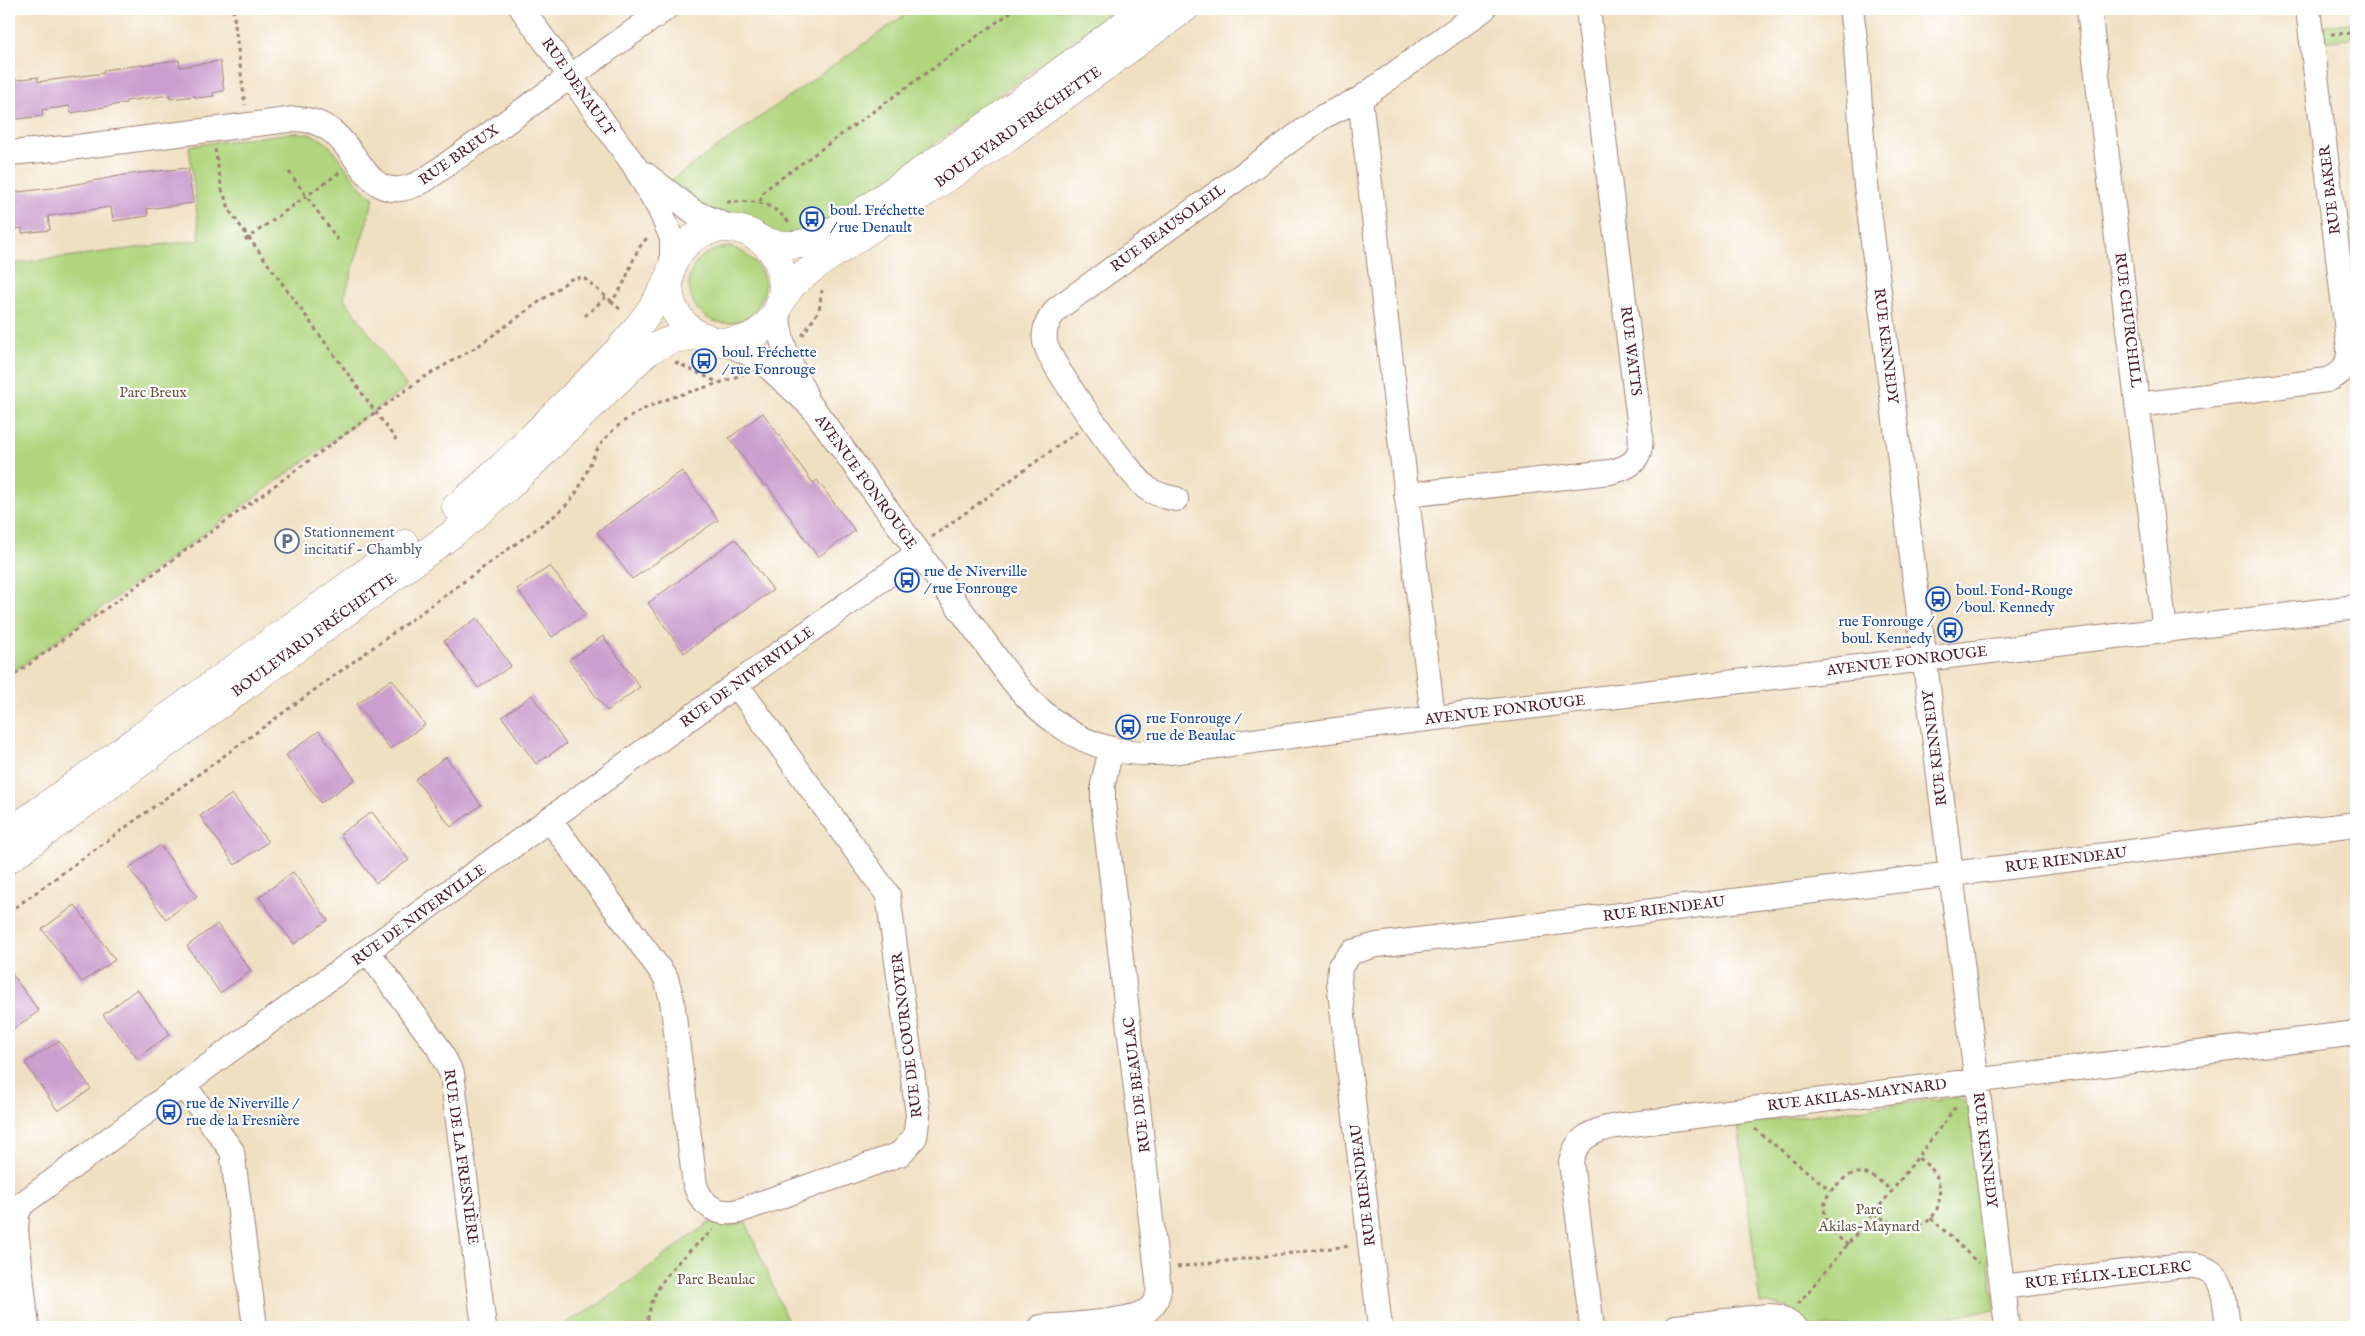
<svg xmlns="http://www.w3.org/2000/svg" width="2365" height="1336" font-family="'IM FELL English',serif">
<rect width="100%" height="100%" fill="#fff"/>
<filter id="ink" filterUnits="userSpaceOnUse"><feTurbulence type="fractalNoise" baseFrequency=".02" numOctaves="2"/><feDisplacementMap in="SourceGraphic" scale="10" xChannelSelector="R" yChannelSelector="G"/><feConvolveMatrix kernelMatrix="1 2 1 2 8 2 1 2 1" color-interpolation-filters="sRGB"/></filter>
<filter id="wash" filterUnits="userSpaceOnUse"><feTurbulence type="fractalNoise" baseFrequency=".0096" numOctaves="4" result="noise"/><feDisplacementMap in="SourceGraphic" scale="20" xChannelSelector="R" yChannelSelector="G"/><feGaussianBlur stdDeviation="1.12" result="paint"/><feColorMatrix in="noise" values="0 0 0 0 0 0 0 0 0 0 0 0 0 0 0 0 0 1.4 0 .05"/><feComposite in="paint" operator="in"/></filter>
<g filter="url(#wash)">
<rect width="100%" height="100%" fill="#f0e0c2"/>
<!-- green -->
<path fill="#b1d67f" stroke="#7e7a55" d="M913,9H1116L828,223L779,238L758,223L711,210L667,183Z
M2356,22V38L2324,42L2323,26Z
M290,133C306,132 317,135 329,145L362,189L374,198L344,298L407,387L9,675V264L200,240L189,146Z
M730,247C758,255 778,285 754,311C748,318 740,321 731,323C683,328 668,251 730,247Z
M1955,1097L1965,1102L1969,1108L1995,1310L1877,1327H1809C1798,1309 1781,1304 1760,1304L1738,1124Z
M710,1222L730,1226L746,1222L790,1327H559L599,1304Z"/>
<g id="blocks">
<!-- building -->
<path fill="#ca9ece" d="M179,60L180,67L220,61L224,91L213,93L214,96L196,98V96L170,99V95L126,101V103L71,113L70,106L42,110L43,116L9,120V81L38,77V82L104,73L103,70Z
M188,168L193,203L147,209L148,216L113,221L111,207L48,216L50,230L22,233V228L9,230V193L61,187L130,174Z
M763,413L813,483L817,480L855,531L818,557L767,485L764,486L729,438Z
M682,471L718,520L632,579L597,532Z
M734,540H736L773,590L684,653L648,603Z
M550,566L586,614L552,637L517,589Z
M477,618L511,666L478,688L444,641Z
M603,636L640,687L607,711L569,660Z
M392,679L425,725L390,749L357,704Z
M532,695L566,744L536,764L502,717Z
M319,731L355,779L321,803L286,755Z
M446,757L481,805L451,827L415,779Z
M232,794L268,842L235,865L200,816Z
M372,812L409,860L376,883L340,834Z
M160,845L197,896L166,919L129,868Z
M293,872L328,920L294,944L259,897Z
M75,905L115,960L82,982L42,929Z
M217,924L251,971L220,993L187,946Z
M9,970L39,1011L9,1032Z
M137,989L170,1034L137,1058L103,1015Z
M59,1041L91,1089L58,1111L25,1063Z"/>
</g>
</g>
<g filter="url(#ink)">
<use href="#blocks" fill-opacity="0" stroke="#9d8076" stroke-width="1"/>
<g fill="none" stroke-linecap="round" stroke-linejoin="round">
<!-- minor casing -->
<g stroke="#9d8076" stroke-width="26">
<path id="minor" d="M522,9L634,165L660,210L672,238V267
M1851,9L1856,46L1864,169L2007,1327
M2089,9L2165,631
M1360,99L1433,718
M9,153L77,147L295,119C366,119 354,220 425,180L665,9
M645,174L694,212L732,228
M778,307C777,340 791,366 805,394
M724,342L752,355L763,362L812,407L1013,681C1038,712 1072,740 1112,749C1148,758 1187,750 1223,745C1261,740 1298,735 1336,730L2356,607
M2139,405L2327,380C2342,374 2350,364 2349,348L2308,9
M1406,495L1610,472C1637,466 1643,456 1640,429L1588,9
M1176,499C1166,497 1157,495 1148,489C1129,474 1048,363 1045,342C1043,328 1049,318 1058,308L1324,116L1360,99L1484,9
M550,820L666,978L672,1000L695,1185C702,1206 718,1216 739,1211L900,1154L915,1137L918,1115L888,895L736,684
M368,952L438,1047L452,1074L484,1327
M184,1085L232,1151L255,1327
M2002,1287L2175,1266C2224,1261 2223,1287 2228,1327
M27,1327L16,1230L17,1214L22,1204L222,1056L918,553
M1041,1327C1065,1325 1132,1323 1149,1309C1155,1304 1158,1297 1159,1289L1103,802V784L1111,749
M1380,1327L1339,983L1340,966L1352,952L1377,945L2356,824
M1592,1327L1571,1162C1576,1137 1594,1130 1616,1126L2356,1033
M1676,1327L1768,1316L1779,1317L1795,1327"/>
</g>
<!-- major casing -->
<g stroke="#9d8076" stroke-width="29">
<path id="major" d="M669 285a57 57 0 1 1 114 0a57 57 0 1 1-114 0Z
M761,240C793,251 814,243 842,226L995,120L1145,9
M781,300L794,283L814,267L1005,139L1184,9
M456,507C495,476 529,440 564,405C604,365 645,328 670,277
M9,833L405,544
M9,859L455,532L507,488L646,353C664,340 682,335 705,337"/>
</g>
<!-- path -->
<path stroke="#9d8076" stroke-width="3" stroke-dasharray="4 4" stroke-linecap="butt" d="M233,9L245,105
M2331,34L2356,33
M215,149L222,190L231,213L396,440
M289,172L338,240
M760,201L765,190L773,184L1015,9
M727,202C756,201 768,200 789,222
M245,240L340,172
M611,301L622,311
M585,316L606,297
M802,336L819,310L822,290
M675,362L717,382
M932,537L1077,432
M9,679L421,379L478,346L571,279L583,277L611,301C630,283 629,255 648,237
M9,912L554,516C564,508 573,499 579,488C588,472 592,454 604,440C640,397 694,395 743,374
M1755,1129L1830,1190
M1874,1213C1895,1229 1932,1236 1939,1202C1940,1194 1940,1183 1936,1175C1932,1168 1923,1162 1917,1157
M1931,1218L1978,1263
M1848,1245C1826,1230 1813,1204 1838,1184C1843,1179 1850,1173 1858,1173C1871,1172 1882,1183 1892,1191
M1177,1267L1349,1246
M1798,1304L1892,1191L1958,1104
M646,1327C648,1318 650,1306 654,1297C666,1269 691,1250 713,1230"/>
<!-- minor -->
<use href="#minor" stroke="#fff" stroke-width="24"/>
<!-- major -->
<use href="#major" stroke="#fff" stroke-width="28"/>
</g>
</g>
<!-- icons -->
<defs>
<g id="bus-ring" transform="scale(1.25)"><circle r="9.5" fill="#fff" stroke="#1a4fb4" stroke-width="1.5"/><path d="M-5-6H5V4H4V6H2V4H-2V6H-4V4H-5ZM-3.5-4V0h7V-4ZM-3.5 1.2v1.5H-2V1.2ZM2 1.2v1.5H3.5V1.2Z" fill="#1a4fb4"/></g>
<g id="parking-ring" transform="scale(1.25)"><circle r="9.5" fill="#fff" stroke="#5c6f8a" stroke-width="1.5"/><path d="M-3.5-5.5H1a3.5 3.5 0 0 1 0 7H-1V5.5H-3.5ZM-1-3.4V-.6H.8a1.4 1.4 0 0 0 0-2.8Z" fill="#5c6f8a"/></g>
</defs>
<g fill-rule="evenodd">
<use href="#bus-ring" x="812" y="219"/>
<use href="#bus-ring" x="704" y="361"/>
<use href="#parking-ring" x="287" y="541"/>
<use href="#bus-ring" x="907" y="580"/>
<use href="#bus-ring" x="1938" y="599"/>
<use href="#bus-ring" x="1950" y="630"/>
<use href="#bus-ring" x="1128" y="727"/>
<use href="#bus-ring" x="169" y="1112"/>
</g>
<g text-anchor="middle" dominant-baseline="central" stroke-width="4.5" stroke-linejoin="round" paint-order="stroke">
<!-- street labels -->
<g font-size="15" fill="#4a1f2b" stroke="#fff">
<text transform="translate(578 87) rotate(55)">RUE DENAULT</text>
<text transform="translate(1018 127) rotate(-35)">BOULEVARD FRÉCHETTE</text>
<text transform="translate(459 155) rotate(-35)">RUE BREUX</text>
<text transform="translate(2330 190) rotate(-97)">RUE BAKER</text>
<text transform="translate(1168 228) rotate(-36)">RUE BEAUSOLEIL</text>
<text transform="translate(2128 320) rotate(83)">RUE CHURCHILL</text>
<text transform="translate(1886 346) rotate(83)">RUE KENNEDY</text>
<text transform="translate(1631 351) rotate(83)">RUE WATTS</text>
<text transform="translate(866 482) rotate(54)">AVENUE FONROUGE</text>
<text transform="translate(314 635) rotate(-36)">BOULEVARD FRÉCHETTE</text>
<text transform="translate(1907 661) rotate(-7)">AVENUE FONROUGE</text>
<text transform="translate(747 677) rotate(-36)">RUE DE NIVERVILLE</text>
<text transform="translate(1505 710) rotate(-7)">AVENUE FONROUGE</text>
<text transform="translate(1935 748) rotate(-97)">RUE KENNEDY</text>
<text transform="translate(2066 860) rotate(-7)">RUE RIENDEAU</text>
<text transform="translate(1664 909) rotate(-7)">RUE RIENDEAU</text>
<text transform="translate(419 915) rotate(-36)">RUE DE NIVERVILLE</text>
<text transform="translate(907 1035) rotate(-97)">RUE DE COURNOYER</text>
<text transform="translate(1137 1085) rotate(-97)">RUE DE BEAULAC</text>
<text transform="translate(1857 1095) rotate(-7)">RUE AKILAS-MAYNARD</text>
<text transform="translate(1985 1150) rotate(83)">RUE KENNEDY</text>
<text transform="translate(461 1157) rotate(82)">RUE DE LA FRESNIÈRE</text>
<text transform="translate(1363 1185) rotate(-97)">RUE RIENDEAU</text>
<text transform="translate(2108 1275) rotate(-6)">RUE FÉLIX-LECLERC</text>
</g>
<!-- transit labels -->
<g font-size="15" fill="#164399" stroke="#fff" text-anchor="start">
<text x="830" y="210">boul. Fréchette<tspan x="830" dy="17">/ rue Denault</tspan></text>
<text x="722" y="352">boul. Fréchette<tspan x="722" dy="17">/ rue Fonrouge</tspan></text>
<text x="924" y="571">rue de Niverville<tspan x="924" dy="17">/ rue Fonrouge</tspan></text>
<text x="1956" y="590">boul. Fond-Rouge<tspan x="1956" dy="17">/ boul. Kennedy</tspan></text>
<text x="1932" y="621" text-anchor="end">rue Fonrouge /<tspan x="1932" dy="17">boul. Kennedy</tspan></text>
<text x="1146" y="718">rue Fonrouge /<tspan x="1146" dy="17">rue de Beaulac</tspan></text>
<text x="186" y="1103">rue de Niverville /<tspan x="186" dy="17">rue de la Fresnière</tspan></text>
</g>
<!-- park labels -->
<g font-size="15" fill="#695644" stroke="#fff">
<text x="153" y="392">Parc Breux</text>
<text x="1869" y="1209">Parc<tspan x="1869" dy="17">Akilas-Maynard</tspan></text>
<text x="716" y="1279">Parc Beaulac</text>
</g>
<!-- service labels -->
<g font-size="15" fill="#4e5e75" stroke="#fff" text-anchor="start">
<text x="304" y="532">Stationnement<tspan x="304" dy="17">incitatif - Chambly</tspan></text>
</g>
</g>
<!-- margin -->
<rect width="2365" height="1336" fill="none" stroke="#fff" stroke-width="30"/>
</svg>
